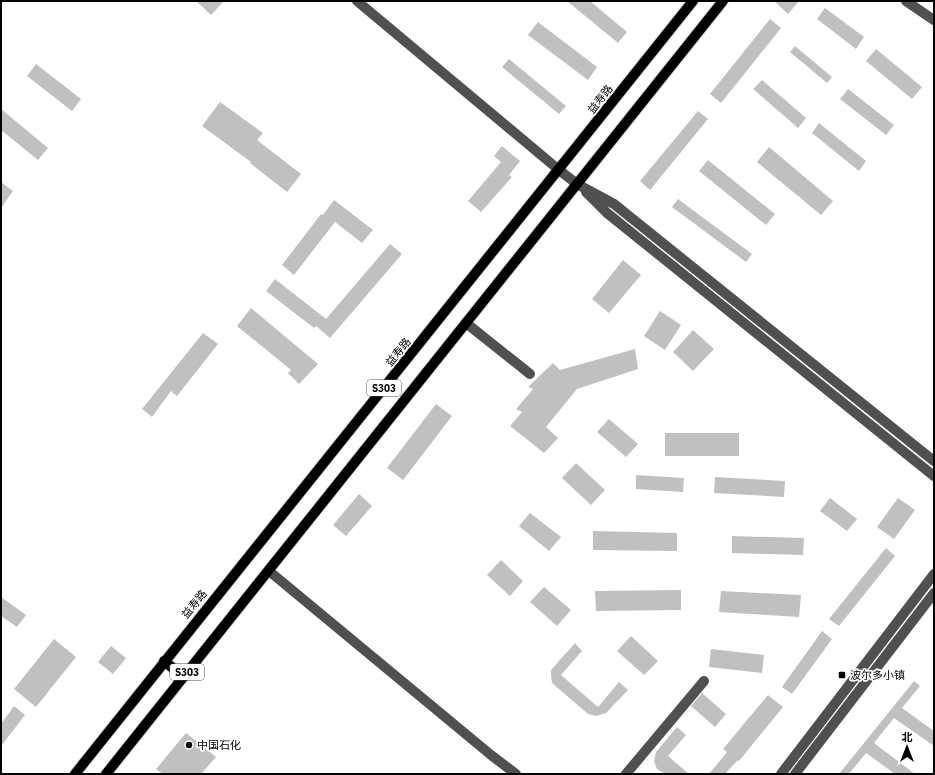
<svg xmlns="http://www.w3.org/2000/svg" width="935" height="775" font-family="'IBM Plex Sans','Noto Sans SC',sans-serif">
<rect width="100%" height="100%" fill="#fff"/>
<!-- building -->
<path fill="#c0c0c0" d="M196,1H224L211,15Z
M567,1H590L627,32L618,43Z
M774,1H799L788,14Z
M825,8L864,37L856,49L817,19Z
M770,19L781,28L721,103L710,94Z
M538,22L597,67L588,80L528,35Z
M795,46L832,77L827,83L790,52Z
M876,49L922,87L912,99L866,61Z
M509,59L566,106L559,114L502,67Z
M36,64L81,99L72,111L27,76Z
M762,80L806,118L798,128L753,89Z
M848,89L894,125L886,135L840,99Z
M220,102L263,133L257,140L301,174L287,192L250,163L251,162L202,126Z
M1,109L48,148L38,160L1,130Z
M698,111L708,119L650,190L640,181Z
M819,123L866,161L859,171L812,133Z
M502,146L520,161L509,175L512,177L481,212L468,201L501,162L494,156Z
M769,147L833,201L821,215L757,162Z
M708,160L775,214L766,225L699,171Z
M1,182L13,191L1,208Z
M678,199L752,254L746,262L672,207Z
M334,200L373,230L362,243L335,222L294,275L282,265L321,214L323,215Z
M390,244L402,254L330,338L316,326L314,328L266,291L275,279L326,319Z
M623,260L641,275L609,313L592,299Z
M251,308L318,364L299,384L288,373L291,370L237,326Z
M660,311L681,325L665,350L644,336Z
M693,330L714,349L693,371L673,352Z
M203,333L218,344L177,396L171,391L152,417L142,409Z
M635,349L638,369L577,389L546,427L558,438L544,453L510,426L522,412L516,409L533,389L528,387L553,363L560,370Z
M436,404L452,416L403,480L387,468Z
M609,419L638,444L626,457L597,432Z
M665,433H739V456H665Z
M576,463L605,490L591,505L562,478Z
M636,475L684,478L683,492L636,489Z
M715,477L785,481L784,497L714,493Z
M359,494L372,506L346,536L333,525Z
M830,498L857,519L847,531L820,511Z
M898,498L915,510L894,539L877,527Z
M530,513L561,537L549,551L519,526Z
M593,531L677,533V551L593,550Z
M732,536L804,538L803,555L732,553Z
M886,548L895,556L839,626L829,619Z
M501,560L523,581L510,596L487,575Z
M544,587L571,610L557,626L530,602Z
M681,590V610L596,611L595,591Z
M721,591L801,595L799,617L719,612Z
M1,597L26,615L17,627L1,616Z
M822,631L832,639L792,694L782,687Z
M631,636L658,661L644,675L617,651Z
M54,639L76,657L36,707L14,689Z
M575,643L582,651L561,675L598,707L619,682L628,690L606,713L596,716L588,714L552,683L551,675V670Z
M111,646L126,658L113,674L98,662Z
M711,649L764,655L762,673L709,667Z
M914,681L920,686L902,708L934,731V746L894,718L874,743L915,774H895L866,753L849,774H839Z
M702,693L726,714L715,727L691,706Z
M768,695L783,707L739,761L738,760L725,774H709L727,752L723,749Z
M14,706L25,715L1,746V724Z
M677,727L686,735L668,756L689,774H665L657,769L654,761L656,752Z
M186,733L216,757L201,774H163L156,769Z"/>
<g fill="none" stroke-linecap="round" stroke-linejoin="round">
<!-- major casing -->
<g stroke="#dbdbdb" stroke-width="12">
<path id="major" d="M164,661L184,677
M75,774C279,515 489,260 693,1
M106,774L723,1"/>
</g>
<!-- minor -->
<path stroke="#505050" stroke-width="10" d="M357,1L559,170L577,184L614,204L934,461
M906,1L934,20
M586,192L607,213L934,476
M466,323L530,374
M269,571L491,755L516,774
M626,774L704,681
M781,774L934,574
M795,774L934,593"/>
<!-- major -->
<use href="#major" stroke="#000" stroke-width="10"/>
</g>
<!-- markers -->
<g fill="#000" stroke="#fff" stroke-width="1.5">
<rect x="838" y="671" width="8" height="8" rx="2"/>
<circle cx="189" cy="745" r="4"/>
</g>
<g text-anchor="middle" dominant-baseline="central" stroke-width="3.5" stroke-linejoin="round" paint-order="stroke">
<!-- shield labels -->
<g fill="#fff" stroke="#4c4c4c" stroke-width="1">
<rect x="367" y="380" width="34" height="16" rx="3"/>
<rect x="170" y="664" width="34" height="16" rx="3"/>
</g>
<g font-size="10" font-weight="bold" fill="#000">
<text x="384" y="388">S303</text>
<text x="187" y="672">S303</text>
</g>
<!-- street labels -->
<g font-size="11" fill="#000" stroke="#fff">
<text transform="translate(600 99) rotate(-52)">益寿路</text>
<text transform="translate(398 352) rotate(-51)">益寿路</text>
<text transform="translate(194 604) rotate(-51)">益寿路</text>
</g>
<!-- poi labels -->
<g font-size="11" fill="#000" stroke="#fff" text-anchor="start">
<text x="850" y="675">波尔多小镇</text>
<text x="197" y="745">中国石化</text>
</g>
</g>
<!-- border -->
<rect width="935" height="775" fill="none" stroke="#000000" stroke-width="4"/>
<!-- north arrow -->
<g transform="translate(907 747)" stroke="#ffffff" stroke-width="3" paint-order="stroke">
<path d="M0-3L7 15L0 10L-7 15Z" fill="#000000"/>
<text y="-6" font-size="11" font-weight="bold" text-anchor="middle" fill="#000000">北</text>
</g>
</svg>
